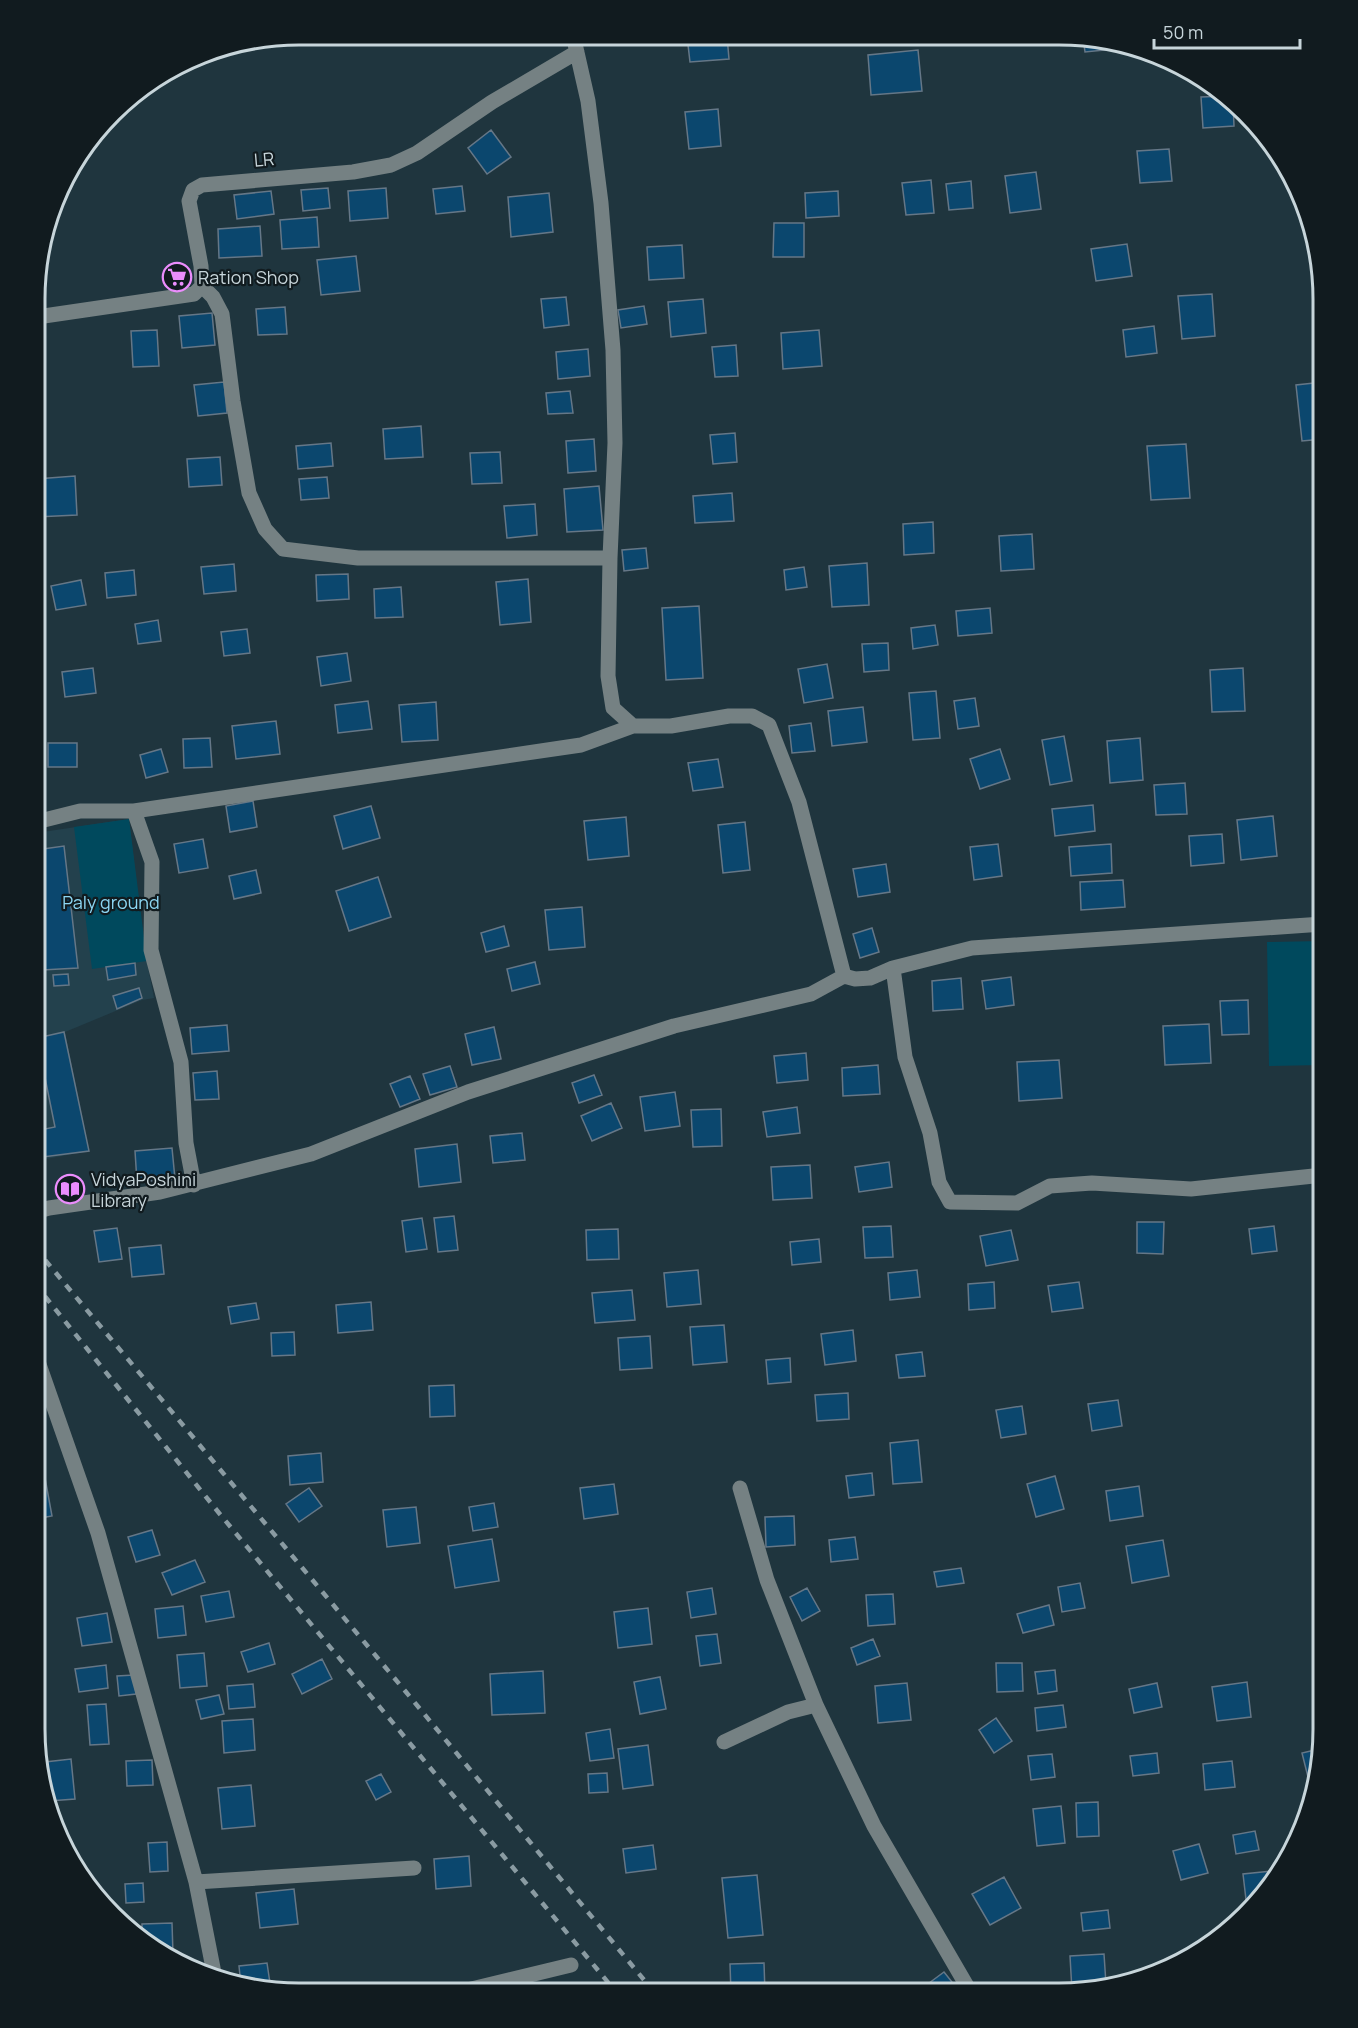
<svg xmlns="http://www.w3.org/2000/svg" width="1358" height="2028" font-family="Manrope,sans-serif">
<rect width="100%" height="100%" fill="#1f353e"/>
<!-- built -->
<path fill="#23414d" d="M129,819L145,952L154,998L142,1000L65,1032L89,1151L35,1161L36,833Z"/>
<!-- green -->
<path fill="#00495d" d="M129,819L147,961L92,969L74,827Z
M1323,941V1065L1269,1066L1267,942Z"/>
<!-- building -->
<path fill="#0b476e" stroke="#657787" stroke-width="1.5" d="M687,36H727L729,59L690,62Z
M1083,37H1094L1124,45V48L1085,52Z
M918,50L922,91L871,95L868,55Z
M1227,96L1233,102L1234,126L1203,128L1201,97Z
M718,109L721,146L689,149L685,112Z
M491,130L511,157L487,174L468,148Z
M1169,149L1172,181L1140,183L1137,151Z
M1036,172L1041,209L1010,213L1005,176Z
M931,180L934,213L906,215L902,183Z
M971,181L973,208L949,210L946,184Z
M462,186L465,211L436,214L433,189Z
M328,188L330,208L303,211L301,190Z
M386,188L388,218L350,221L348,191Z
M271,191L274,214L237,219L234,195Z
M838,191L839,216L806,218L805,193Z
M549,193L553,232L511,237L508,197Z
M317,217L319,247L282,249L280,220Z
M774,223H804V257H773Z
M260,226L262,256L219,258L218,229Z
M1127,244L1132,276L1096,281L1091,249Z
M682,245L684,278L649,280L647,247Z
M356,256L360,291L321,295L317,260Z
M1212,294L1215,336L1182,339L1178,296Z
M566,297L569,325L544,328L541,299Z
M703,299L706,333L671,337L668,302Z
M644,306L647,324L621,328L618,310Z
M285,307L287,334L258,335L256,309Z
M212,313L215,345L182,348L179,316Z
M1154,326L1157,353L1126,357L1123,330Z
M157,330L159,366L133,367L131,331Z
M819,330L822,366L783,369L781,333Z
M736,345L738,376L715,377L712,347Z
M588,349L590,376L558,379L556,352Z
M224,382L227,413L198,416L194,385Z
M1323,382V439L1302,441L1296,385Z
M570,391L573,413L548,414L546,393Z
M421,426L423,457L385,459L383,429Z
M735,433L737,462L713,464L710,435Z
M594,439L596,471L568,473L566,441Z
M331,443L333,466L298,469L296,446Z
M1186,444L1190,498L1151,500L1147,446Z
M500,452L502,483L472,484L470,453Z
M220,457L222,485L189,487L187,459Z
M75,476L77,515L36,517V479Z
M327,477L329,498L301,500L299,479Z
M599,486L603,530L567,532L564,489Z
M732,493L734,521L695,523L693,496Z
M535,504L537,535L507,538L504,506Z
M933,522L934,553L904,555L903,524Z
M1032,534L1034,569L1001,571L999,536Z
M646,548L648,568L624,571L622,550Z
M867,563L869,605L832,607L829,566Z
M234,564L236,591L204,594L201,567Z
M804,567L807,587L786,590L784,570Z
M134,570L136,595L107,598L105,573Z
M348,574L349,599L317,601L316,575Z
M528,579L531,622L500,625L496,582Z
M81,580L86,605L56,610L51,586Z
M401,587L403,617L375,618L374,589Z
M699,606L703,678L666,680L662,608Z
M990,608L992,633L958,636L956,611Z
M158,620L161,641L138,644L135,624Z
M935,625L938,645L913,649L911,628Z
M247,629L250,653L224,656L221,632Z
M888,643L889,670L864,672L862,644Z
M347,653L351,681L321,686L317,657Z
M827,664L833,698L804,703L798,669Z
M93,668L96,693L65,697L62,672Z
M1243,668L1245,711L1212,712L1210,670Z
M936,691L940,738L913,740L909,693Z
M975,698L979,726L958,729L954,701Z
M368,701L372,729L338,733L335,705Z
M436,702L438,740L402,742L399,705Z
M863,707L867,742L832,746L828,711Z
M276,721L280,754L236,759L232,726Z
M811,723L815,751L792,753L789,726Z
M1064,736L1072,781L1050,785L1042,740Z
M210,738L212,767L184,768L183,739Z
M1140,738L1143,780L1110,783L1107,741Z
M48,743H77V767H48Z
M161,749L168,772L146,778L140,755Z
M1000,749L1010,779L980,789L970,759Z
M718,759L723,787L693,791L688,763Z
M1185,783L1187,814L1156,815L1154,785Z
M253,801L257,827L230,832L226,806Z
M1093,805L1095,831L1055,836L1052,809Z
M371,806L380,838L343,849L334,816Z
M1273,816L1277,856L1241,860L1237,820Z
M626,817L629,856L588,860L584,821Z
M745,822L750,870L723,873L718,825Z
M1323,827V875H1320L1317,828Z
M1222,834L1224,863L1191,866L1189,836Z
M203,839L208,868L179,873L174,844Z
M998,844L1002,876L974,880L970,847Z
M1111,844L1112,873L1071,876L1069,847Z
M64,846L78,968L42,970L36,920V910L41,903L36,876V850Z
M886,864L890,892L858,897L853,869Z
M256,870L261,893L234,899L229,876Z
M378,877L391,917L349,931L336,891Z
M1123,880L1125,907L1081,910L1080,882Z
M582,907L585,947L549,950L545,910Z
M504,926L509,946L486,952L481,933Z
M872,928L879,952L860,958L853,934Z
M535,962L540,984L512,991L507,969Z
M135,963L136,975L108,980L106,967Z
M68,974L69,985L54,986L53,975Z
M1011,977L1014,1005L986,1009L982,981Z
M961,978L963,1009L933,1011L932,981Z
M139,988L142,998L117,1009L113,996Z
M1248,1000L1249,1034L1222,1035L1220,1001Z
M1209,1024L1211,1063L1165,1065L1163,1026Z
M227,1025L229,1051L192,1054L190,1028Z
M494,1027L501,1059L472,1065L465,1034Z
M64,1032L89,1151L35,1158V1131L55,1127L37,1038Z
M806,1053L808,1080L777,1083L774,1056Z
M1059,1060L1062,1098L1019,1101L1017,1062Z
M878,1065L880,1094L843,1096L842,1068Z
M450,1066L457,1087L430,1095L423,1074Z
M217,1071L219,1099L195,1100L193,1073Z
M594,1075L602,1095L579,1103L572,1083Z
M410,1076L420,1099L400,1107L390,1084Z
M675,1092L680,1126L645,1131L640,1097Z
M611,1103L622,1128L592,1141L581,1116Z
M797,1107L800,1133L767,1137L763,1112Z
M721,1109L722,1146L693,1147L691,1110Z
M522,1133L525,1160L493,1163L490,1136Z
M457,1144L461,1182L419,1187L415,1149Z
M172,1148L175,1179L137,1182L135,1151Z
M889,1162L892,1187L859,1192L855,1167Z
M810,1165L812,1198L773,1200L771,1167Z
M454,1216L458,1250L438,1252L434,1218Z
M422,1218L427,1249L406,1252L402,1221Z
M1137,1222H1164L1163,1254L1137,1253Z
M891,1226L893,1257L865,1258L863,1227Z
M1274,1226L1277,1251L1252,1254L1249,1229Z
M117,1228L122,1259L99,1262L94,1231Z
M618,1229L619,1259L587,1260L586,1230Z
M1011,1230L1018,1260L986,1266L980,1236Z
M819,1239L821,1262L792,1265L790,1242Z
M161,1245L164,1274L132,1277L129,1248Z
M698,1270L701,1304L667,1307L664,1273Z
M917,1270L920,1297L890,1300L888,1273Z
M994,1282L995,1308L969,1310L968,1284Z
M1079,1282L1083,1308L1052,1312L1048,1286Z
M632,1290L635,1320L595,1323L592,1293Z
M371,1302L373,1330L338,1333L336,1305Z
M256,1303L259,1319L231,1324L228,1307Z
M724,1325L727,1362L693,1365L690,1327Z
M853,1330L856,1361L825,1365L821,1334Z
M294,1332L295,1355L272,1356L271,1333Z
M650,1336L652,1368L620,1370L618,1338Z
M922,1352L925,1376L899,1378L896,1355Z
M790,1358L791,1382L768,1384L766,1360Z
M454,1385L455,1416L430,1417L429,1386Z
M848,1393L849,1419L817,1421L815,1395Z
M1118,1400L1122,1426L1092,1431L1088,1404Z
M1022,1406L1026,1434L1001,1438L996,1410Z
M918,1440L922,1482L893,1484L890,1443Z
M321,1453L323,1482L290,1485L288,1456Z
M872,1473L874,1495L849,1498L846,1476Z
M1055,1476L1064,1509L1036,1517L1027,1484Z
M45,1478L52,1516L35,1519V1480Z
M614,1484L618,1514L584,1519L580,1488Z
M1139,1486L1143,1516L1110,1521L1106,1491Z
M309,1488L322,1506L299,1522L286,1504Z
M494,1503L498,1527L473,1531L469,1507Z
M416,1507L420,1543L387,1547L383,1510Z
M794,1516L795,1545L766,1547L765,1517Z
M152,1530L160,1555L136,1562L128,1537Z
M855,1537L858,1559L831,1562L829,1540Z
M492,1539L499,1581L455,1588L448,1546Z
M1163,1540L1169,1576L1132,1583L1126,1546Z
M195,1560L205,1582L172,1595L162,1573Z
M961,1568L964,1583L937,1587L934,1572Z
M1080,1583L1085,1608L1062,1612L1058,1587Z
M712,1588L716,1614L691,1618L687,1592Z
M807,1588L820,1611L802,1621L790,1597Z
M229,1591L234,1617L206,1622L201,1596Z
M893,1594L895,1624L868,1626L866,1595Z
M1049,1605L1054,1625L1023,1633L1017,1614Z
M183,1606L186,1635L158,1638L155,1609Z
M648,1608L652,1644L618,1648L614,1612Z
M107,1613L112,1642L82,1646L77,1618Z
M717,1634L721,1663L700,1666L696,1636Z
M873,1639L880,1656L857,1665L851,1648Z
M269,1643L275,1664L248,1672L241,1652Z
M204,1653L207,1686L180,1688L177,1655Z
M322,1659L332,1679L302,1694L292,1674Z
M996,1663H1022L1023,1691L997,1692Z
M106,1665L108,1688L79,1692L75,1669Z
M1055,1670L1057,1691L1038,1694L1035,1672Z
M543,1671L545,1713L492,1715L490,1674Z
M134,1675L136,1694L119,1696L117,1676Z
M660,1677L666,1709L640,1714L634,1682Z
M1247,1682L1251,1717L1217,1721L1212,1687Z
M907,1683L911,1720L878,1723L875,1686Z
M1157,1683L1162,1707L1134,1713L1129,1689Z
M253,1684L255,1707L229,1709L227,1686Z
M219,1695L224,1714L201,1719L196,1700Z
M106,1704L109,1744L90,1745L87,1705Z
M1063,1705L1066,1727L1037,1731L1035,1708Z
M996,1718L1012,1741L994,1753L979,1730Z
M253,1719L255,1750L224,1753L222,1721Z
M610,1729L614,1758L590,1761L586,1733Z
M648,1745L653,1785L623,1789L618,1749Z
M1323,1748L1316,1783L1310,1785L1302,1753Z
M1157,1753L1159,1773L1133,1776L1130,1756Z
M1052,1754L1055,1777L1031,1780L1028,1756Z
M71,1759L75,1799L49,1801L45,1762Z
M152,1760L153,1785L127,1786L126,1761Z
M1232,1761L1235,1787L1205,1790L1203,1764Z
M607,1773L608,1792L589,1793L588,1774Z
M381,1774L391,1792L376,1800L366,1781Z
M251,1785L255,1826L222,1829L218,1788Z
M1098,1802L1099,1836L1077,1837L1076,1803Z
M1061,1806L1065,1843L1037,1846L1033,1809Z
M1255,1831L1259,1850L1236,1854L1233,1835Z
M167,1842L168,1871L150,1872L148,1843Z
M1199,1844L1208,1873L1181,1880L1173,1851Z
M653,1845L656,1869L626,1873L623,1849Z
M469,1856L471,1886L436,1889L434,1859Z
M1273,1871L1274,1881L1250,1907L1247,1908L1243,1874Z
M757,1875L763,1935L728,1938L722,1878Z
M1004,1877L1021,1908L990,1925L972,1894Z
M143,1883L144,1902L126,1903L125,1884Z
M294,1889L298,1924L260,1928L256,1893Z
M1108,1910L1110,1928L1083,1931L1081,1913Z
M172,1923L173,1954L165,1955L142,1941V1924Z
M1104,1954L1106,1984L1072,1991L1070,1956Z
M267,1963L271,1990L264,1991L241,1985L239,1966Z
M764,1963L765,1993H731L730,1964Z
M944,1972L956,1987L947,1993H925L921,1989Z"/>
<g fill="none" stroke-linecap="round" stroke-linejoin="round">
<!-- minor -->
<path stroke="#758183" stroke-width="15" d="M573,35L588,101L601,203L613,350L615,443L610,558L608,676L613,708L633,726H671L729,716H752L769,725L799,802L844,976L855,979L870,978L893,968L972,948L1323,924
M202,286L213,297L222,314L233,401L249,493L265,529L283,549L358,558H610
M37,317L194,294L202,286L201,266L189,201L193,190L202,185L353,172L391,165L417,153L492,102L577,52
M134,811L581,745L633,726
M36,822L80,811H134L152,862L151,950L181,1062L186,1143L194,1185
M893,968L905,1057L930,1133L939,1182L950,1202L1017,1203L1050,1186L1092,1183L1191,1189L1323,1175
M35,1212L49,1208L160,1192L311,1154L468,1092L674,1026L811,994L844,976
M35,1353L98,1533L196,1882L215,1978
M740,1488L767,1580L816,1705
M724,1742L788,1712L816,1705L874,1826L971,1993
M196,1882L414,1868
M459,1992L571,1965"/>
<!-- rail -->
<path stroke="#8a9ba2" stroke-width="4.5" stroke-dasharray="8 8" stroke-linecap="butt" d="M35,1248L406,1692L654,1992
M35,1284L219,1513L616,1992"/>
</g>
<!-- icons -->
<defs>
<g id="supermarket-ring" transform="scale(1.5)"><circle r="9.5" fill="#111b1f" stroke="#eb8dfc" stroke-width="1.5"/><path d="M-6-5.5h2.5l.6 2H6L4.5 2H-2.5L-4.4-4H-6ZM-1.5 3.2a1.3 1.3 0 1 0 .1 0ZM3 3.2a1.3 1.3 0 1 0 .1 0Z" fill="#eb8dfc"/></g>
<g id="library-ring" transform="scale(1.5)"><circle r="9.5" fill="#111b1f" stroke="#eb8dfc" stroke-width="1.5"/><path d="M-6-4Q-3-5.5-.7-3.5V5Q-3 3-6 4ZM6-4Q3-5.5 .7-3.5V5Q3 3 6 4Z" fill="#eb8dfc"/></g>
</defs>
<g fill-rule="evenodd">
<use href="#supermarket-ring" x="177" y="277"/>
<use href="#library-ring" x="70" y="1189"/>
</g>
<g text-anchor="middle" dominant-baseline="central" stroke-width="4.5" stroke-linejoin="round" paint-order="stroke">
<!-- street labels -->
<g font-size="18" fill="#c7d5da" stroke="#111b1f">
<text transform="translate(264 159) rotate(-5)">LR</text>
</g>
<!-- poi labels -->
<g font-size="18" fill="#c7d5da" stroke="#111b1f" text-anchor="start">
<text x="198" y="277">Ration Shop</text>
<text x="91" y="1179">VidyaPoshini<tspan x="91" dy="21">Library</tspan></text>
</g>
<!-- park labels -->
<g font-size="18" fill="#8cd6f3" stroke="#111b1f">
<text x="111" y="902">Paly ground</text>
</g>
</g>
<!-- crop -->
<path d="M0 0H1358V2028H0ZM299 45H1059A254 254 0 0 1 1313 299V1729A254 254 0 0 1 1059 1983H299A254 254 0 0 1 45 1729V299A254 254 0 0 1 299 45Z" fill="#111b1f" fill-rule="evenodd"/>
<path fill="none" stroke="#c7d5da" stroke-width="3" d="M299 45H1059A254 254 0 0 1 1313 299V1729A254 254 0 0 1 1059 1983H299A254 254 0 0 1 45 1729V299A254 254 0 0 1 299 45Z"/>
<!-- scale -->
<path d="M1154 39v9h146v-9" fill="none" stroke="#c7d5da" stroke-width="3"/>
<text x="1163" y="39" font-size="18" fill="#c7d5da" stroke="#111b1f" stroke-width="4.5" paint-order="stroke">50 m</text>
</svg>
